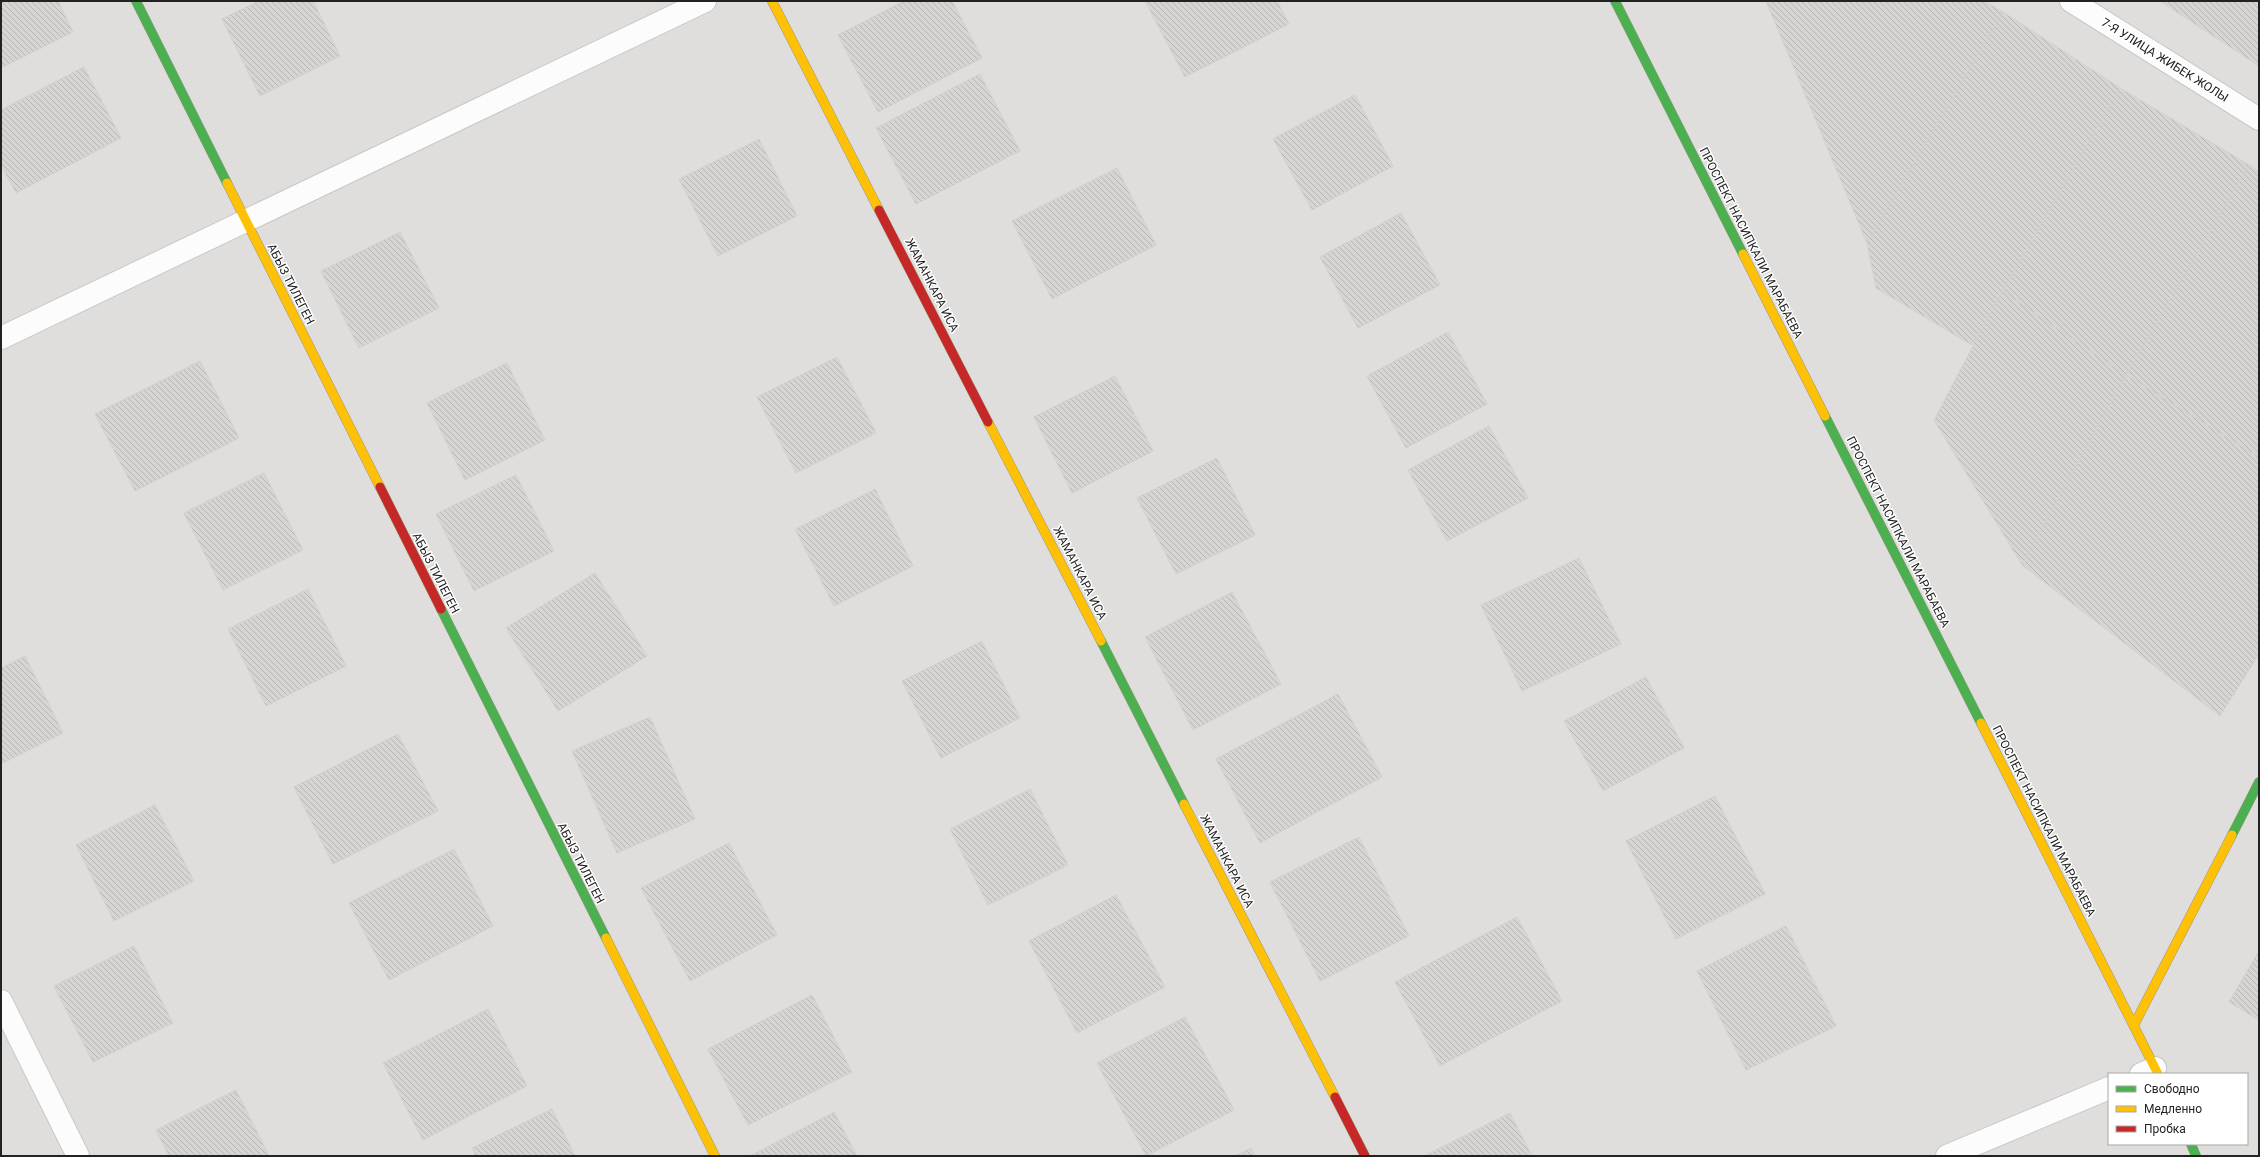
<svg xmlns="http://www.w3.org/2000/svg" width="2260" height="1157" font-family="Roboto,sans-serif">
<defs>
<pattern id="building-back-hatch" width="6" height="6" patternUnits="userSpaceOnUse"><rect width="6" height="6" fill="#d7d4d2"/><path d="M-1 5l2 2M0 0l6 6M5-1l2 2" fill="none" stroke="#b8b6b4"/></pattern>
</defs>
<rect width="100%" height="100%" fill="#f0eeeb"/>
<!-- residential -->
<path fill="#dfdedc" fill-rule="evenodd" d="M1,1H2259V1156H1ZM2109,1074H2247V1144H2109Z"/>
<!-- building -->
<path fill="url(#building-back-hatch)" stroke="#d3d0cc" d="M1,1H58L73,32L1,68Z
M259,1H313L340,56L260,96L222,19Z
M904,1H952L982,58L878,112L838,35Z
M1145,1H1277L1289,24L1185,77Z
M1766,1H1984L2003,12L1867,243Z
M2160,1H2259V66Z
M2003,12L2120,88L1972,345L1876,288L1867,243Z
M84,67L121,138L16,193L1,165V110Z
M980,74L1020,151L916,204L876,128Z
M2120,88L2249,165L2126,375L2002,291Z
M1355,95L1393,166L1312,210L1273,139Z
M759,139L797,216L718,256L679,179Z
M2249,165L2259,172V457L2126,375Z
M1117,168L1156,245L1052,299L1012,221Z
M1401,213L1440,285L1358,328L1320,257Z
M400,232L439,308L359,348L321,271Z
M2002,291L2126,375L2022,565L1934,420Z
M1448,332L1487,404L1406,448L1367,376Z
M837,357L876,433L796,473L757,397Z
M200,361L239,438L135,491L95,414Z
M507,363L545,440L465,480L427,403Z
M2126,375L2259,457V654L2220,716L2022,565Z
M1115,376L1153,451L1072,493L1034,417Z
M1489,426L1528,498L1447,541L1408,470Z
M1217,458L1255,535L1176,574L1137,498Z
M264,473L303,550L223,590L184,513Z
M516,475L554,551L474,591L436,514Z
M875,489L913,566L834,606L795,529Z
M1579,558L1621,644L1522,691L1481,605Z
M595,573L647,656L558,711L506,628Z
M308,589L346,666L266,706L228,629Z
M1232,592L1281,684L1193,730L1145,637Z
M982,641L1020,718L941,758L902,681Z
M25,656L63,733L1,764V668Z
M1646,677L1684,748L1603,791L1564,721Z
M1338,694L1382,777L1260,843L1216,759Z
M650,717L695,819L617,853L572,751Z
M398,734L438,811L333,864L294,787Z
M1030,789L1068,865L988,905L950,829Z
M1715,796L1765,894L1676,939L1626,841Z
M155,805L194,881L114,921L76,845Z
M1359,837L1409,936L1320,981L1270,882Z
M729,843L777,935L690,981L641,888Z
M454,849L493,926L389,980L349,903Z
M1116,895L1165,987L1077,1033L1029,941Z
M1517,917L1562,1001L1440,1066L1395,982Z
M1786,926L1836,1026L1746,1070L1697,971Z
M134,946L173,1023L93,1062L54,986Z
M2259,951V1020L2229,1002Z
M812,995L852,1072L748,1125L708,1049Z
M488,1009L527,1086L423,1140L383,1063Z
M1185,1017L1234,1110L1146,1156L1097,1063Z
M236,1090L269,1156H169L156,1130Z
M552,1109L575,1156H476L472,1148Z
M834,1112L857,1156H750Z
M1510,1113L1532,1156H1424Z
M1251,1148L1255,1156H1235Z"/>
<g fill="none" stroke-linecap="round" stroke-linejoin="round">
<!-- street casing -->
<g stroke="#c9c8c7" stroke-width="24">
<path id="street" d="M2071,1L2259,119
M1,338L705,1
M1,1001L78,1156
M2141,1074L2155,1068
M1947,1156L2109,1088"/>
</g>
<!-- fast casing -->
<g stroke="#999a82" stroke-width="10">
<path id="fast" d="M136,1L227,183
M1615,1L1743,254
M1825,416L1981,723
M441,609L606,938
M1101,641L1184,804
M2232,835L2259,782
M2191,1144L2196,1156"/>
</g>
<!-- slow casing -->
<g stroke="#999a82" stroke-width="10">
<path id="slow" d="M772,1L879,210
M227,183L380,487
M1743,254L1825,416
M988,422L1101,641
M1981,723L2158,1074
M1184,804L1335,1097
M606,938L715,1156
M2134,1025L2232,835"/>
</g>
<!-- jam casing -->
<g stroke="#999a82" stroke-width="10">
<path id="jam" d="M879,210L988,422
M380,487L441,609
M1335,1097L1365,1156"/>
</g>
<!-- street -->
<use href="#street" stroke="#fdfcfc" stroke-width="22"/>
<!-- fast -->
<use href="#fast" stroke="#4caf50" stroke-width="9"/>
<!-- slow -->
<use href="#slow" stroke="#ffc107" stroke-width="9"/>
<!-- jam -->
<use href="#jam" stroke="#c62828" stroke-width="9"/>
</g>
<g text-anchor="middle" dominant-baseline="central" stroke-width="3" stroke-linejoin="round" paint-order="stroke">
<!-- street labels -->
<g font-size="12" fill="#222" stroke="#fff">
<text transform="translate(2165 60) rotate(32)">7-Я УЛИЦА ЖИБЕК ЖОЛЫ</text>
<text transform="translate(1751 243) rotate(63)">ПРОСПЕКТ НАСИПКАЛИ МАРАБАЕВА</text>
<text transform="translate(291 284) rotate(63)">АБЫЗ ТИЛЕГЕН</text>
<text transform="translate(932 285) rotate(63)">ЖАМАНКАРА ИСА</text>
<text transform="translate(1898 532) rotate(63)">ПРОСПЕКТ НАСИПКАЛИ МАРАБАЕВА</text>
<text transform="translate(436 573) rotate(63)">АБЫЗ ТИЛЕГЕН</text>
<text transform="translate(1080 573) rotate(63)">ЖАМАНКАРА ИСА</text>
<text transform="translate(2044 821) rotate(63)">ПРОСПЕКТ НАСИПКАЛИ МАРАБАЕВА</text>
<text transform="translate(1227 861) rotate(63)">ЖАМАНКАРА ИСА</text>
<text transform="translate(581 863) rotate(63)">АБЫЗ ТИЛЕГЕН</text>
</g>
</g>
<!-- border -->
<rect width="2260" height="1157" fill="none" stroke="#222222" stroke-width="4"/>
<!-- legend -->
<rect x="2108" y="1073" width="140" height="72" fill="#ffffff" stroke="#a7a7a7"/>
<rect x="2116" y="1086" width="20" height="6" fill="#4caf50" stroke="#a7a7a7"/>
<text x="2144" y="1093" font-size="12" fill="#222222">Свободно</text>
<rect x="2116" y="1106" width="20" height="6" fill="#ffc107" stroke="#a7a7a7"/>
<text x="2144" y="1113" font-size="12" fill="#222222">Медленно</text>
<rect x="2116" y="1126" width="20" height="6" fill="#c62828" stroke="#a7a7a7"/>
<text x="2144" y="1133" font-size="12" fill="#222222">Пробка</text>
</svg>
